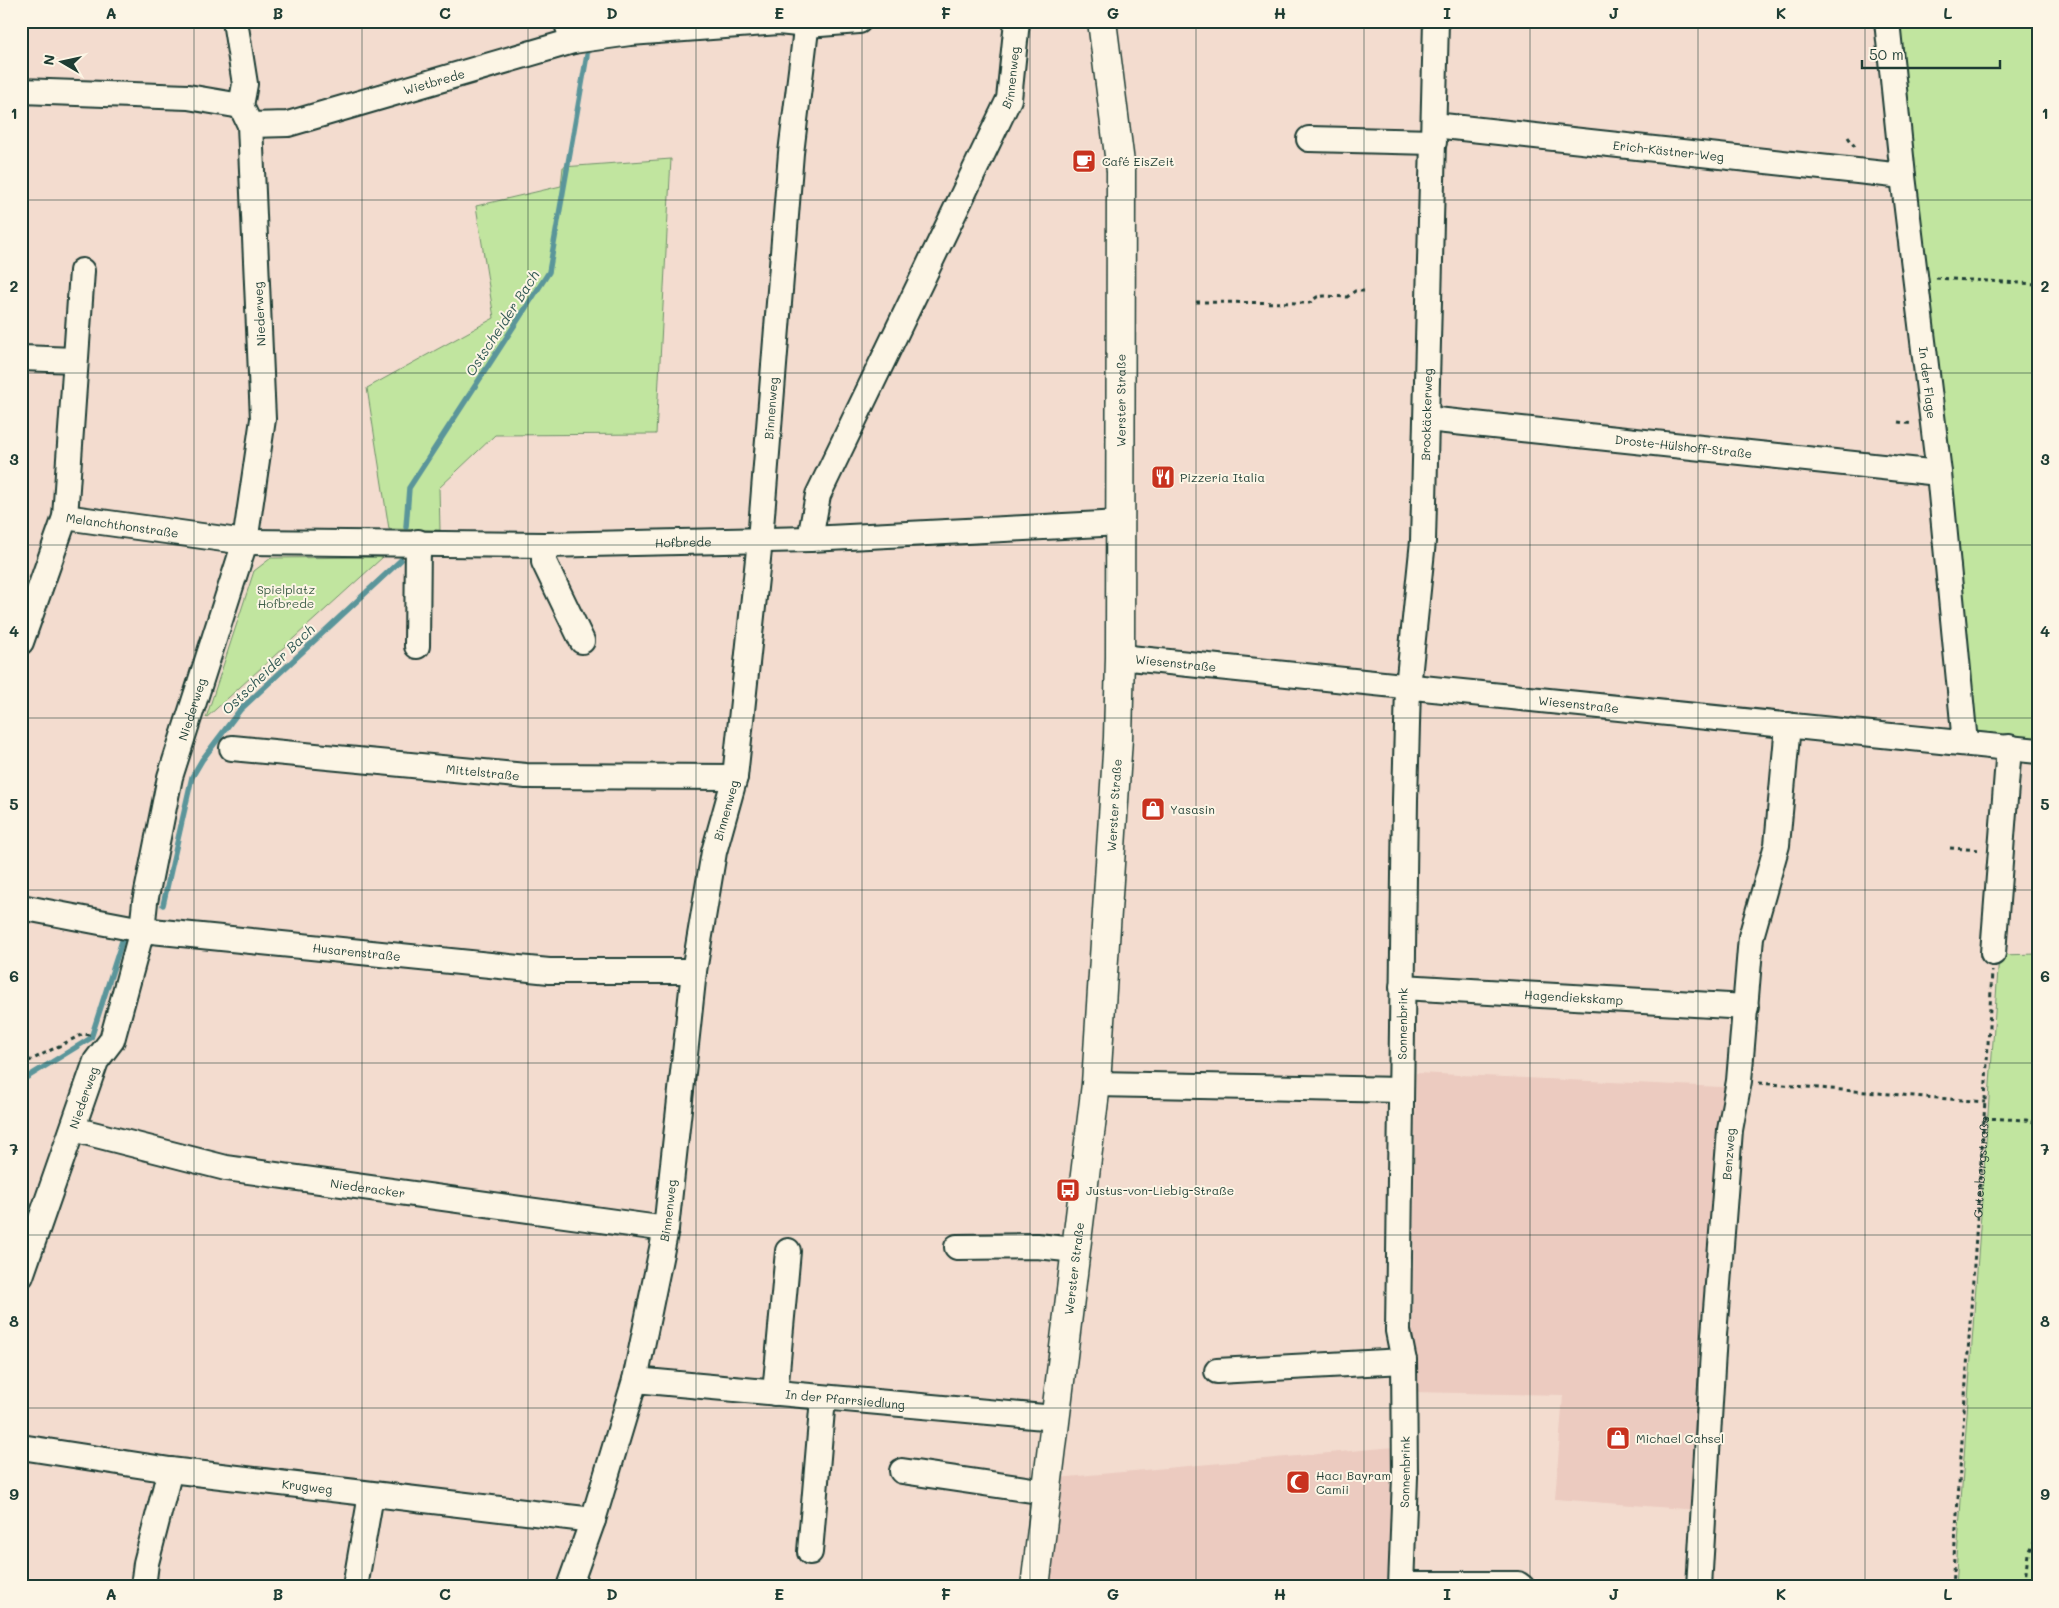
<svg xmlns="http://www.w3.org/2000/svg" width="2059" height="1608" font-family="Mali,sans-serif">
<rect width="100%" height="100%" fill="#f3dccf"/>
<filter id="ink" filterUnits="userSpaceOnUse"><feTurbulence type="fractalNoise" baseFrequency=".02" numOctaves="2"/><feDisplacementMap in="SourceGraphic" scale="10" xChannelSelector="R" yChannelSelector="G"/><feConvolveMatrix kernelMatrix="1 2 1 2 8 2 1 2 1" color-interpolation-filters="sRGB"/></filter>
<g filter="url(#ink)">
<!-- built -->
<path fill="#eccbc0" d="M1416,1073L1722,1087L1741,1079L1710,1511L1555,1499L1563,1395L1412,1392Z
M1405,1446L1399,1587H1048L1057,1478Z"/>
<!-- green -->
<path fill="#c1e59f" stroke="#70916a" d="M1891,21H2038V748L1968,742Z
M671,159L656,434L495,435L439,488L440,530L389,529L367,388L494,318L476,206L561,186L563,167Z
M383,557L206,718L254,571L271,558Z
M2038,954V1587H1955L1999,955Z"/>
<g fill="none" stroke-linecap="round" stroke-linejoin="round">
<!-- stream -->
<path stroke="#5a959a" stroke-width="5.5" d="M581,21L583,28
M406,527L409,488L549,272L587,55
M163,905L192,777L202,760L240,710L401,560
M21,1081L91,1038L122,941"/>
<!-- minor casing -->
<g stroke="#1f3d34" stroke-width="28">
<g id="minor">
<path d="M235,21L245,84L241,106"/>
<path d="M566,21L573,41"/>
<path id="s2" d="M1887,21L1903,176L1939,473L1965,743"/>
<path d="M21,91L188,97L241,106"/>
<path id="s3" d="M250,125L288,124L573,41L630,33L779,22L807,25L859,21"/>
<path id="s4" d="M1434,125L1903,176"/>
<path d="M1309,139L1434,142"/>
<path d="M21,358L75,360"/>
<path id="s5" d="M1427,419L1939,473"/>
<path id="s6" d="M65,517L245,542L544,545L810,539L1121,523"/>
<path id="s7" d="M810,539L818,495L1009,99L1017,21"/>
<path d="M544,545V562L582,641"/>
<path d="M21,642L65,517L82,271"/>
<path d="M417,646L418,542"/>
<path id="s8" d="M1120,657L2038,751"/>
<path id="s9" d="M232,748L526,776L735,777"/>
<path id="s10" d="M21,907L142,930L549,971H694"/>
<path d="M1993,953L2009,747"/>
<path id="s11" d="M1402,987L1746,1007"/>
<path d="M1096,1084L1401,1090"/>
<path id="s12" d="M73,1129L226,1168L666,1229"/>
<path d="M957,1247L1037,1246L1076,1250"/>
<path id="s13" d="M21,1276L96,1061L112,1040L142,930L145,902L170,777L245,542L263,419L250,125L241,106"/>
<path d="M1217,1371L1404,1361"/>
<path id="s14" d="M635,1380L1055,1418"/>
<path d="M775,1393L788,1251"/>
<path id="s15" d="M21,1447L170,1470L593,1520"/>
<path d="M902,1471L1046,1492"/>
<path d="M810,1552L823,1398"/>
<path d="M1401,1584H1518L1522,1587"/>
<path d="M143,1587L146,1563L170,1470"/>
<path d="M355,1587L371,1495"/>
<path id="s16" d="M569,1587L593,1520L635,1380L666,1229L694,971L714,852L735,777L760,540L791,153L807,21"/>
<path id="s17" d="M1401,1587L1405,1477L1404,1361L1398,1331L1405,800L1408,687L1423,541L1436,21"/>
<path id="s18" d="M1699,1587L1714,1335L1730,1130L1739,1081L1751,937L1777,845L1788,725"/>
</g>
</g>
<!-- major casing -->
<g stroke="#1f3d34" stroke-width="31">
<g id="major">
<path id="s19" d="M1035,1587L1096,1084L1118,738L1120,657L1121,171L1102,21"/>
</g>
</g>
<!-- path -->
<g stroke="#1f3d34" stroke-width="3" stroke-dasharray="4 4" stroke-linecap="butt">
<path d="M1848,137L1857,150"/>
<path d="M1936,278L2038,284"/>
<path d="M1196,302L1309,303L1317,297L1324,296L1347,297L1355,291H1364"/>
<path d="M1898,422L1913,424"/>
<path d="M1950,848L1980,850"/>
<path d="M21,1065L83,1034L90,1035"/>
<path d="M1759,1083L1985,1102"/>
<path d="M1984,1118L2026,1120L2038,1123"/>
<path d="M2025,1582L2028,1553L2038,1531"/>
<path id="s1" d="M1952,1587L1984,1118L1992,971"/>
<path d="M1993,1587L2038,1581"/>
</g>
<!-- minor -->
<use href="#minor" stroke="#fcf5e5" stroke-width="24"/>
<!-- major -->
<use href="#major" stroke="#fcf5e5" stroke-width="28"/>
</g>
</g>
<!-- grid -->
<path fill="none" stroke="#1f3d34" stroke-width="1" stroke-opacity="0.55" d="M194,21V1587M362,21V1587M528,21V1587M696,21V1587M862,21V1587M1030,21V1587M1196,21V1587M1364,21V1587M1530,21V1587M1698,21V1587M1865,21V1587M21,200H2038M21,373H2038M21,545H2038M21,718H2038M21,890H2038M21,1063H2038M21,1235H2038M21,1408H2038"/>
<!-- icons -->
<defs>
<g id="cafe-square" transform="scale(1.25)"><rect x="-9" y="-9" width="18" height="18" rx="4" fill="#c8321e" stroke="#fcf5e5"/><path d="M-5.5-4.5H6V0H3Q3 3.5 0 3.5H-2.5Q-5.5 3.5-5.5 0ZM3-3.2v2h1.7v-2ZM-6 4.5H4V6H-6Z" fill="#fff"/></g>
<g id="restaurant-square" transform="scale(1.25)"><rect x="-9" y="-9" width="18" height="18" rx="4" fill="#c8321e" stroke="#fcf5e5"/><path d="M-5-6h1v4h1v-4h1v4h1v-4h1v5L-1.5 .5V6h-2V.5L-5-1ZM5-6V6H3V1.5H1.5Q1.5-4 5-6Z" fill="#fff"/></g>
<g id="shop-square" transform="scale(1.25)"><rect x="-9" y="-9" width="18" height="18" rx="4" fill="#c8321e" stroke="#fcf5e5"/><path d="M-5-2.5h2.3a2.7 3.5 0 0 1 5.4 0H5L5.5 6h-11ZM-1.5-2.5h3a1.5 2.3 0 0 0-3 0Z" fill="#fff"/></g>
<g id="bus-square" transform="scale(1.25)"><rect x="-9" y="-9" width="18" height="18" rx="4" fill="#c8321e" stroke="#fcf5e5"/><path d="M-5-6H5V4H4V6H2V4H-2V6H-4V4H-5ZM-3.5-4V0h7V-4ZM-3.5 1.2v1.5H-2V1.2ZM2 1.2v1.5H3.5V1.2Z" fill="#fff"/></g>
<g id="mosque-square" transform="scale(1.25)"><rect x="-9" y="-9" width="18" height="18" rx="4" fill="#c8321e" stroke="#fcf5e5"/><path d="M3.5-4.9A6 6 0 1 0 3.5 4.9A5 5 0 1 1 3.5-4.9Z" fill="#fff"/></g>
</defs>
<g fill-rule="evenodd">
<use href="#cafe-square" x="1084" y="161"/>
<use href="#restaurant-square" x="1163" y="477"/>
<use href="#shop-square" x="1153" y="809"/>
<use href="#bus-square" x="1068" y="1190"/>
<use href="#shop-square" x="1618" y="1438"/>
<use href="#mosque-square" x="1298" y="1482"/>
</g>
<g text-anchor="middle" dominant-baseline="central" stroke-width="4" stroke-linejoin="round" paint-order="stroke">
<!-- street labels -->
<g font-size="12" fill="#1f3d34" stroke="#fcf5e5">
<text stroke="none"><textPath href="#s7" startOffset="506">Binnenweg</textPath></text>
<text stroke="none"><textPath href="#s3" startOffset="190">Wietbrede</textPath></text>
<text stroke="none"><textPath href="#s4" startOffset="236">Erich-Kästner-Weg</textPath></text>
<text transform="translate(259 314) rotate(-93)">Niederweg</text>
<text stroke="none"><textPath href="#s2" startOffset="364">In der Flage</textPath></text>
<text stroke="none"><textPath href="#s19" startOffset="1191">Werster Straße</textPath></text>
<text stroke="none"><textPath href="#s16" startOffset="1200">Binnenweg</textPath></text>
<text stroke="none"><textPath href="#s17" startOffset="1174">Brockäckerweg</textPath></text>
<text stroke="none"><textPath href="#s5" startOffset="258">Droste-Hülshoff-Straße</textPath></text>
<text stroke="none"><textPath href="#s6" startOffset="58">Melanchthonstraße</textPath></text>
<text stroke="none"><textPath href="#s6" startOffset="620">Hofbrede</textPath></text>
<text stroke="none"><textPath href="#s8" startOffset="56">Wiesenstraße</textPath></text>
<text stroke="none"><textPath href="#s8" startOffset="461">Wiesenstraße</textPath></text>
<text stroke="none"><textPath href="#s13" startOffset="595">Niederweg</textPath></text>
<text stroke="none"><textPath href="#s9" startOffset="252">Mittelstraße</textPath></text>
<text stroke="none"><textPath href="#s19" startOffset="786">Werster Straße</textPath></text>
<text stroke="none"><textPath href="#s16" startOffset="795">Binnenweg</textPath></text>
<text stroke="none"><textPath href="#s10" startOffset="339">Husarenstraße</textPath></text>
<text stroke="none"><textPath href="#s11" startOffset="172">Hagendiekskamp</textPath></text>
<text stroke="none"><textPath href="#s17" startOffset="564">Sonnenbrink</textPath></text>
<text stroke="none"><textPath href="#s13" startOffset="189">Niederweg</textPath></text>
<text stroke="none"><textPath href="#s18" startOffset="434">Benzweg</textPath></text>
<text stroke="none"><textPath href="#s1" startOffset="421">Gutenbergstraße</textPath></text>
<text stroke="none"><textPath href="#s12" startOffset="301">Niederacker</textPath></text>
<text stroke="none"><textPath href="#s16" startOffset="390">Binnenweg</textPath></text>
<text stroke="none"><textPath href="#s19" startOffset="321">Werster Straße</textPath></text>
<text stroke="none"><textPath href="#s14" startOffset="211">In der Pfarrsiedlung</textPath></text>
<text stroke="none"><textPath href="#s17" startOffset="115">Sonnenbrink</textPath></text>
<text stroke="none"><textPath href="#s15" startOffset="289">Krugweg</textPath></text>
</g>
<!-- poi labels -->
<g font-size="12" fill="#1f3d34" stroke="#fcf5e5" text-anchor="start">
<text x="1102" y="161">Café EisZeit</text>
<text x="1180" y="477">Pizzeria Italia</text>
<text x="1170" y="809">Yasasin</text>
<text x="1086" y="1190">Justus-von-Liebig-Straße</text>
<text x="1636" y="1438">Michael Cahsel</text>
<text x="1316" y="1475">Hacı Bayram<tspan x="1316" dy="14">Camii</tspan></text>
</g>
<!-- park labels -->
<g font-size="12" fill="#3f5f49" stroke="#fcf5e5">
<text x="286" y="589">Spielplatz<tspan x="286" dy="14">Hofbrede</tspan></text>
</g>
<!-- water labels -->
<g font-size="14" font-style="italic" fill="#335a56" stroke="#fcf5e5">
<text transform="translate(502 323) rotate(-57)">Ostscheider Bach</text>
<text transform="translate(268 669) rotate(-44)">Ostscheider Bach</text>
</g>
</g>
<!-- margin -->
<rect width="2059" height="1608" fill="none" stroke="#fcf5e5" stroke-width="55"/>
<!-- north arrow -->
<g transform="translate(62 62) rotate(279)" stroke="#fcf5e5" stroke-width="4" paint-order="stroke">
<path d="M0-4L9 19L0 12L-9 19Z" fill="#1f3d34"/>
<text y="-8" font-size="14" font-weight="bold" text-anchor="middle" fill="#1f3d34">N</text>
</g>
<!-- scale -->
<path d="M1862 60v8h138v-8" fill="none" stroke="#1f3d34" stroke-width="2.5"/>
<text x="1869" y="60" font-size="15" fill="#1f3d34" stroke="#fcf5e5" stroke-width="4" paint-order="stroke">50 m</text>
<rect x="28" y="28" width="2004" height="1552" fill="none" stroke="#1f3d34" stroke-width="2"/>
<g font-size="16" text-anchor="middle" font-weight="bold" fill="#1f3d34">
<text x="111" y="19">A</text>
<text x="278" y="19">B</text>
<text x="445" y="19">C</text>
<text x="612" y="19">D</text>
<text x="779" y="19">E</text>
<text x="946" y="19">F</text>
<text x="1113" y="19">G</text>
<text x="1280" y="19">H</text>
<text x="1447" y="19">I</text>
<text x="1614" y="19">J</text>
<text x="1781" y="19">K</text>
<text x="1948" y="19">L</text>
<text x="14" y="119">1</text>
<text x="2045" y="119">1</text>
<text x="14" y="292">2</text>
<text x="2045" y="292">2</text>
<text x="14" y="465">3</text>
<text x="2045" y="465">3</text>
<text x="14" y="637">4</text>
<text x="2045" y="637">4</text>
<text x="14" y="810">5</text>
<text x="2045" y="810">5</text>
<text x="14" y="982">6</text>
<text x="2045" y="982">6</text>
<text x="14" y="1155">7</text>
<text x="2045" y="1155">7</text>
<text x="14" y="1327">8</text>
<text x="2045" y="1327">8</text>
<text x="14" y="1500">9</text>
<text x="2045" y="1500">9</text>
<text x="111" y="1600">A</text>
<text x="278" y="1600">B</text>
<text x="445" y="1600">C</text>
<text x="612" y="1600">D</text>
<text x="779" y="1600">E</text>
<text x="946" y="1600">F</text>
<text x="1113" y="1600">G</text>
<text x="1280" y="1600">H</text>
<text x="1447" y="1600">I</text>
<text x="1614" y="1600">J</text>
<text x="1781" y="1600">K</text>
<text x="1948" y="1600">L</text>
</g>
</svg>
